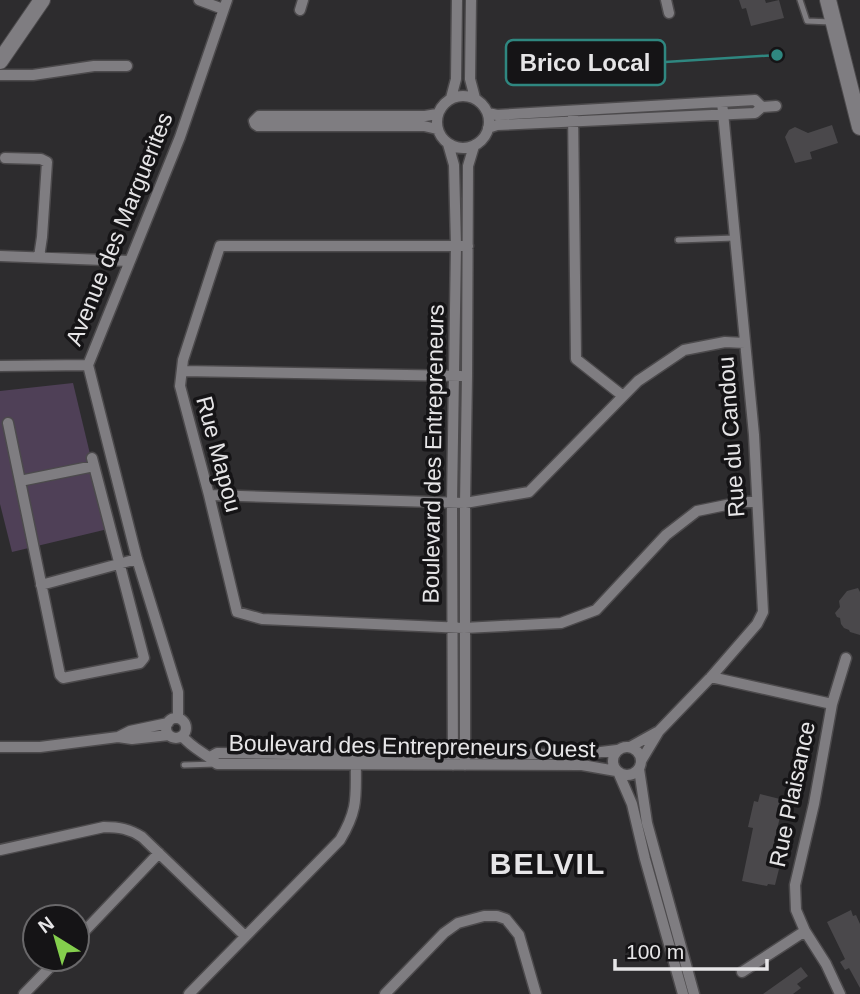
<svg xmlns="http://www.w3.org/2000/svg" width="860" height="994" font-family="Helvetica,sans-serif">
<rect width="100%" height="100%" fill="#2d2c2e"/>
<!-- green -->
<path fill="#4f4057" d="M73,383L108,529L12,552L0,504V391Z"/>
<!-- building -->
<path fill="#4a484b" d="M739,0H765L766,3L779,0L784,18L751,26L746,8L742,9Z
M832,125L838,143L810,152L812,159L795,163L785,137L789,130L795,127L808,133Z
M858,588L860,592V635L850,632L849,630L844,628L841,624L840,618L837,617L835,613L840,607L839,601L847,591Z
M760,794L784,800L772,851L783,853L775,885L768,884L767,886L742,881L753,828L748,827L754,801L758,802Z
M851,910L853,916L856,915L860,924V988L849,968L845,970L840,962L845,959L827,922Z
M801,967L808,976L797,984L801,988L793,994H763Z"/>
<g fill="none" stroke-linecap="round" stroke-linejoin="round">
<!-- lane casing -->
<g stroke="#4c4a4c" stroke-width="8">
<path id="lane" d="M800,0L807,21L831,22
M678,240L735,238
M184,765L216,764"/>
</g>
<!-- street casing -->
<g stroke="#4c4a4c" stroke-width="13">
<path id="street" d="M199,0L223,9
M471,0L470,79L475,98
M666,0L669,13
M300,10L303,0
M0,75H33L94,66H127
M437 122a26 26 0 1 1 52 0a26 26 0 1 1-52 0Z
M451,98L456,79L457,0
M573,111L576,359L623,396
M488,113L497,115L755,100L762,107L776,106
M488,128L497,125L755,113L762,107
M437,129L424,126H258L255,124L254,121L259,116H425L437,114
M448,144L454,165L456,246L452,502L453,765
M5,158L41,159L47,162L42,237L39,257
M468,246H220L183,360L180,386L209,495L237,612L262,619L464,628L561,623L596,610L666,535L697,511L741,502H757
M0,256L130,261
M0,366L88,365
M182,371L461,376
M8,423L60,675L63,678L140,663L144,658L92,458
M20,481L94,466
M209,495L465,503L529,492L638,381L684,350L725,342L745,343
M41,585L137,559
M711,677L832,704L814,804L795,885L796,910L805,931L826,964L840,994
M832,704L846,658
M178,718V692L137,559L88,365L180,137L227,0
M166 728a10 10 0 1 1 20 0a10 10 0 1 1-20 0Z
M182,736C194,750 206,753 217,764L582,765L616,771
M118,737L130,731L168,723
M613 761a14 14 0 1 1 28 0a14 14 0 1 1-28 0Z
M0,747H40L118,737L132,739L169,735
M630,747L657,732
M210,757L217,753L356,755L585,754L617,750
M641,761L659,731L711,677L757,624L763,612L754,435L722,102
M465,765V503L467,376L468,166L474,146
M639,769L647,823L694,994
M619,774L632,804L645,859L683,994
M0,850L104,827C119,827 130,829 142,837L245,936
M77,939L159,853
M742,972L805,931
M24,994L58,959
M189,994L340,840C360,807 355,794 356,758
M385,994L444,933L458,923L484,916H497L506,919L519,935L536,994"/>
</g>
<!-- secondary casing -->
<g stroke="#4c4a4c" stroke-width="18">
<path id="secondary" d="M828,0L860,127
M0,61L42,0"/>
</g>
<!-- lane -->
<use href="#lane" stroke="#7f7d81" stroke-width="5"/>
<!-- street -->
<use href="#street" stroke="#7f7d81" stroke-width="10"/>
<!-- secondary -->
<use href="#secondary" stroke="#7f7d81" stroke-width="16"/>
</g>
<g text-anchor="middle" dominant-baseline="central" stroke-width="7" stroke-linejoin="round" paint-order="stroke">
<!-- street labels -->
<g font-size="23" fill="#e6e5e7" stroke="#151416">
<text transform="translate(119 229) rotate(-68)">Avenue des Marguerites</text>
<text transform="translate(731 437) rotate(-94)">Rue du Candou</text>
<text transform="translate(219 454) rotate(75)">Rue Mapou</text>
<text transform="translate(433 454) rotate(-89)">Boulevard des Entrepreneurs</text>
<text transform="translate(412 746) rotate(1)">Boulevard des Entrepreneurs Ouest</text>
<text transform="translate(792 794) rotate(-78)">Rue Plaisance</text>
</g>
<!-- district labels -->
<g font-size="30" font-weight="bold" letter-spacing="2" fill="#e6e5e7" stroke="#151416">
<text x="548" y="863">BELVIL</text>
</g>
</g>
<!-- callouts -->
<path fill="none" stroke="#2f8780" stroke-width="2.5" d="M777 55L665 62"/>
<circle fill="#2f8780" stroke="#151416" stroke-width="2.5" cx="777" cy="55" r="7"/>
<rect fill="#151416" stroke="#2f8780" stroke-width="2.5" x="506" y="40" width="159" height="45" rx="7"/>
<g font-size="24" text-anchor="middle" font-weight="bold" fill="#e6e5e7">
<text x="585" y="71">Brico Local</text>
</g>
<!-- north arrow -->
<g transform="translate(56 938) rotate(323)"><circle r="33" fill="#151416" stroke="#69686a" stroke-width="2"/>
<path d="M0-5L12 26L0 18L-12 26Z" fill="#84cf4d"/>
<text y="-10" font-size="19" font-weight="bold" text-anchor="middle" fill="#e6e5e7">N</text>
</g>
<!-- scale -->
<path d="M615 959v10h152v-10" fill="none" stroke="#e6e5e7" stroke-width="3.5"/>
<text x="626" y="959" font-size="21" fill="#e6e5e7" stroke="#151416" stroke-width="5" paint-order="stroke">100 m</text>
</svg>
